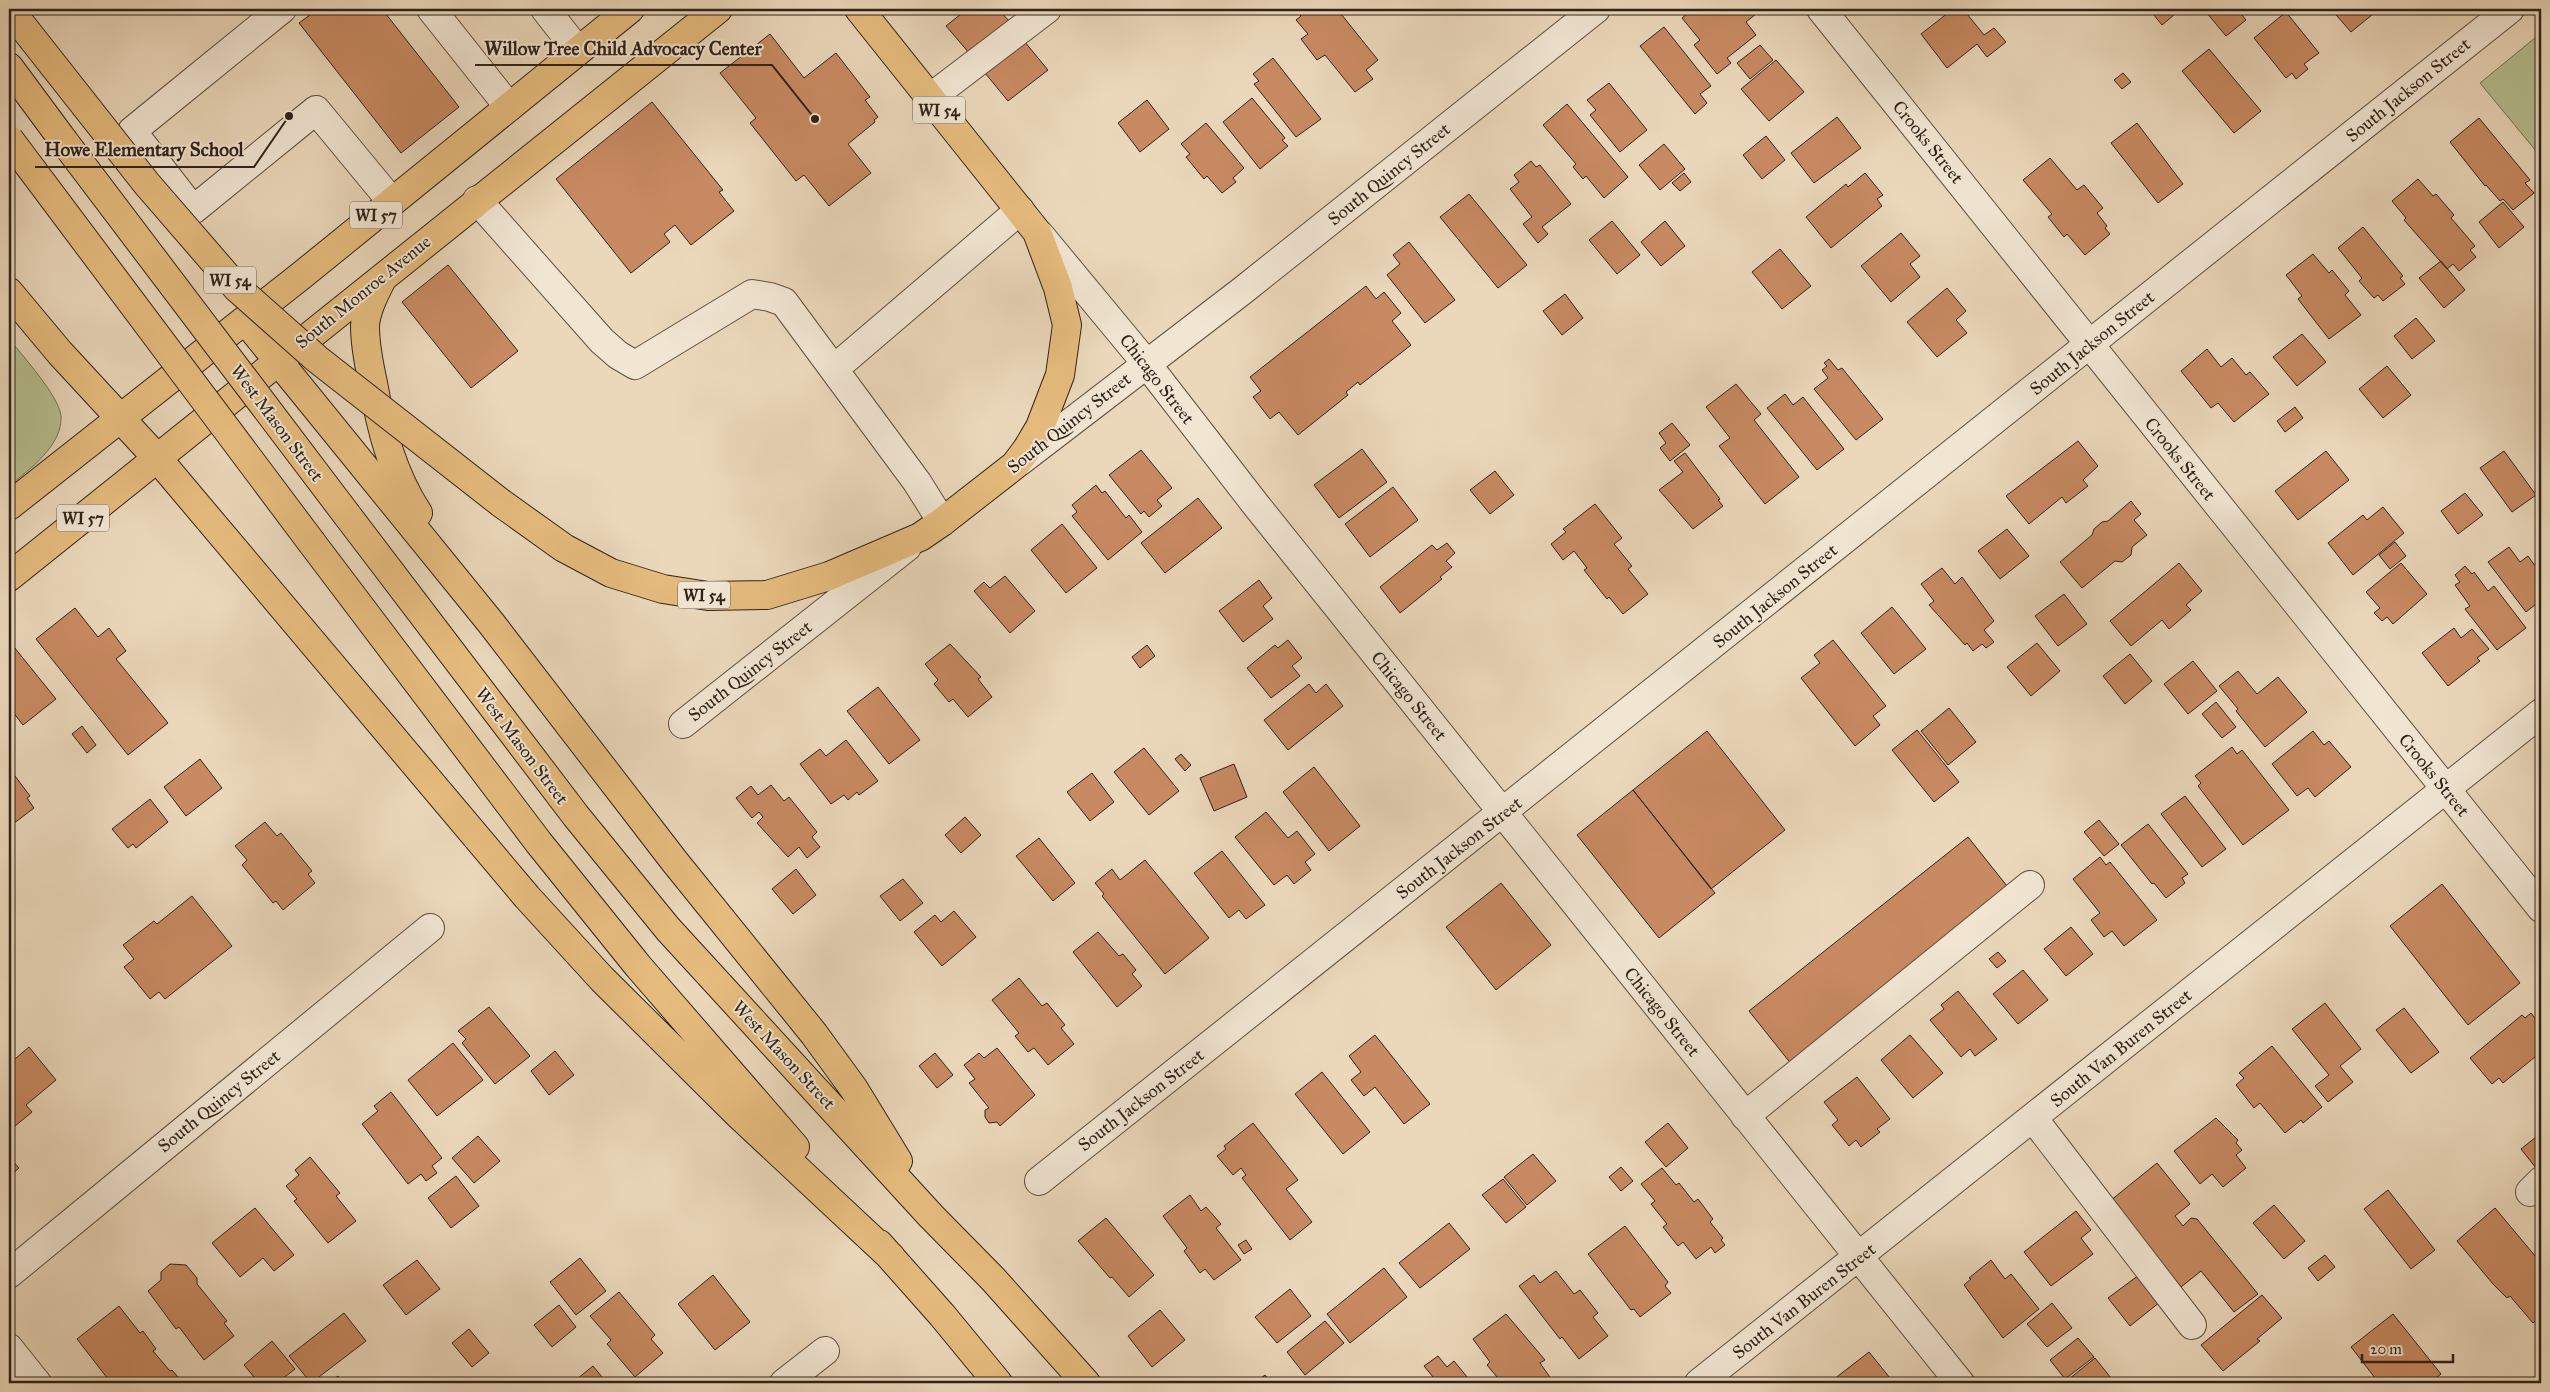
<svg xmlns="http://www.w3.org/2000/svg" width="2550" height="1392" font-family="'IM FELL Great Primer',serif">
<rect width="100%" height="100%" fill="#ebd8bb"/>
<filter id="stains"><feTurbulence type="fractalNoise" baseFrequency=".004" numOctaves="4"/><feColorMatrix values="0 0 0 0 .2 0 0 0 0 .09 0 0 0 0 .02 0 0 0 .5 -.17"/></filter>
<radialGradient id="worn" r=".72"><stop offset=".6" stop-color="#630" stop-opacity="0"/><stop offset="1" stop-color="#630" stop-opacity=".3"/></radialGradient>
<!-- green -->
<path fill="#b6bf91" stroke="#727056" d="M2541,33V157L2480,83Z
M9,339C22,355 59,396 61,416C63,445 29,470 9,486Z"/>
<!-- building -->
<path fill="#c88a62" stroke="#2e221a" d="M318,9H382L459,107L401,153L299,23Z
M967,9H998L1010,22L970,54L946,26Z
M1295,9H1337L1378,60L1366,70L1373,79L1355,92L1325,55L1317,60L1301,39L1308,34L1296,20L1301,16Z
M1693,9H1751L1756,14L1746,22L1756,35L1727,58L1731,63L1717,74L1694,45L1700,40L1682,18Z
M1953,9H1963L1984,35L1994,28L2006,42L1987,57L1977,44L1947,68L1921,34Z
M2149,9H2181L2162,25Z
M2210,9H2237L2246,20L2226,36L2206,12Z
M2331,9H2378V10L2351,32Z
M2286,12L2319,53L2304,64L2308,69L2296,79L2292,73L2286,78L2254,38Z
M1664,27L1711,86L1700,94L1707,103L1695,114L1640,46Z
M770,34L804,78L836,53L870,97L865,100L878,117L874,120L875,122L848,144L871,173L829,206L804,175L796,181L750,123L756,118L720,73Z
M1024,41L1048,70L1008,101L985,73Z
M1760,45L1773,60L1750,79L1737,63Z
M2209,49L2261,111L2234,133L2182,71Z
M1273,58L1321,119L1296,137L1254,84L1259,81L1253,74Z
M1776,60L1804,92L1769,121L1741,89Z
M2123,73L2131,82L2122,89L2114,80Z
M1609,83L1647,130L1620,152L1590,115L1596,110L1587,100Z
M1252,98L1285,138L1282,140L1288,146L1260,169L1223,122Z
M1147,100L1169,129L1140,152L1118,123Z
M652,102L723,190L719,192L734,211L691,245L675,225L664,234L670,242L631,273L556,179Z
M1567,104L1628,177L1604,198L1586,176L1583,179L1573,167L1576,164L1543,125Z
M1837,117L1861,148L1814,183L1791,153Z
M2479,118L2530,180L2525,183L2534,193L2513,210L2503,199L2500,201L2486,185L2485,186L2450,142Z
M1206,123L1244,168L1233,178L1236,182L1222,193L1207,176L1204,179L1186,157L1190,154L1181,144Z
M2137,123L2183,184L2158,203L2111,143Z
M1766,136L1785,160L1762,179L1743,155Z
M1664,144L1685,169L1660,190L1639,165Z
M2050,158L2077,190L2084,185L2103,208L2097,213L2107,226L2105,228L2110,234L2085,255L2067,234L2064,237L2048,217L2052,214L2023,180Z
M1531,161L1536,167L1540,165L1571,204L1542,227L1548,234L1538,243L1523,224L1532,217L1510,189L1519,182L1514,175Z
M1684,173L1691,182L1680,191L1672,183Z
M1865,173L1883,195L1877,199L1882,206L1831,248L1806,217L1846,184L1848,187Z
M2418,179L2433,196L2436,194L2454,215L2451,218L2475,246L2470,250L2476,257L2459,271L2453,264L2447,269L2404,220L2406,218L2392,201Z
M1469,194L1527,265L1498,288L1440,217Z
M2503,202L2524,227L2499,248L2479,222Z
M1612,221L1640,255L1617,274L1589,240Z
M1665,221L1685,246L1661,266L1641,242Z
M2363,227L2403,276L2400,278L2405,284L2383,301L2378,295L2374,298L2359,281L2362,278L2338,248Z
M1901,233L1920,256L1910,264L1920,277L1891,302L1861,266Z
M1409,242L1455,300L1425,323L1387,275L1400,264L1393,255Z
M1780,249L1811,286L1782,309L1752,272Z
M2313,254L2329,273L2332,270L2349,291L2345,295L2361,315L2329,339L2298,299L2302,296L2286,275Z
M2441,261L2465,290L2444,308L2419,278Z
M448,265L518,351L471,388L402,302Z
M1366,286L1376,299L1384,292L1401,313L1392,321L1411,345L1360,385L1358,382L1346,392L1348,395L1298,435L1279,412L1270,419L1253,397L1261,391L1250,377Z
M1947,288L1966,311L1956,320L1967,333L1937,357L1907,322Z
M1565,294L1583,318L1562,335L1543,311Z
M2416,318L2435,341L2412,359L2394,336Z
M2302,334L2326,362L2297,386L2273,357Z
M2207,349L2221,367L2232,358L2246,375L2250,372L2269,394L2234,422L2218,403L2211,408L2181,371Z
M1829,359L1838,370L1842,368L1883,419L1856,440L1814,389L1828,378L1822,370L1827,366L1824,363Z
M2387,366L2411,395L2383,418L2359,389Z
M1736,384L1761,414L1754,420L1799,477L1765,504L1719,446L1730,438L1706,407Z
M1785,394L1793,405L1803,397L1844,449L1817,470L1767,408Z
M2295,407L2303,418L2285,432L2277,421Z
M1672,423L1690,445L1670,461L1660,448L1666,443L1659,433Z
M2078,441L2098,466L2083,480L2088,486L2066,503L2062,497L2029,524L2006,496Z
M1362,449L1387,482L1339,518L1314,485Z
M1141,450L1172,488L1157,500L1162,506L1149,517L1144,511L1141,514L1109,475Z
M2326,451L2349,480L2298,520L2275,491Z
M2504,451L2536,495L2512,512L2480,468Z
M1685,453L1720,499L1718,500L1723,506L1693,529L1659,490L1683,472L1674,461Z
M1495,471L1514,495L1490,514L1470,490Z
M1096,485L1102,493L1105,491L1126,518L1129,515L1142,532L1108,560L1072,516L1077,512L1072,505Z
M1393,487L1418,520L1370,557L1345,524Z
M2465,493L2483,515L2458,534L2441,511Z
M1198,498L1222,528L1165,573L1141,543Z
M2131,501L2141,514L2134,520L2147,535L2132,547L2131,555L2122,562L2115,561L2082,588L2060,562L2092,535L2094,529L2102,522L2108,521Z
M1595,504L1622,538L1614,544L1632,566L1628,569L1648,594L1623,614L1609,597L1607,599L1584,570L1587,568L1574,551L1563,560L1551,544L1566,532L1563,529Z
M2383,507L2404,533L2353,575L2328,543L2363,515L2367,520Z
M1062,524L1097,568L1066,593L1031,550Z
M2007,529L2029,556L2000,579L1978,551Z
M2395,542L2406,556L2390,569L2379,555Z
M1447,543L1455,553L1446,561L1452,567L1440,577L1442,579L1400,613L1380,587L1432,545L1437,550Z
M2509,547L2520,562L2528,556L2541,574V600L2526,612L2488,562Z
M2179,563L2202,591L2186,605L2191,610L2169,629L2162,620L2131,646L2110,621Z
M2401,563L2427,594L2393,624L2387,617L2382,621L2374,613L2380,608L2366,592Z
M2465,566L2472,574L2474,572L2488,591L2494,586L2526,628L2497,650L2465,609L2470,606L2455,585L2460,582L2455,575Z
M1942,568L1955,584L1962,577L1994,621L1984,630L1994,642L1986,648L1982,644L1973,651L1967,643L1965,645L1929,605L1934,601L1921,584Z
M1005,576L1035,611L1010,633L974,591L984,582L990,588Z
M1259,580L1272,598L1263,606L1273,619L1243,642L1219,611Z
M2064,594L2087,624L2058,646L2035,616Z
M1892,607L1926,649L1894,674L1861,633Z
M75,608L98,637L109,628L126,651L116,659L168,723L128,755L36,639Z
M2454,628L2461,638L2472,629L2489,649L2477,658L2480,661L2448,686L2422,653Z
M1288,640L1302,658L1292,666L1300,676L1271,698L1247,668L1275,645L1278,648Z
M1833,640L1886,706L1873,716L1880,725L1855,746L1801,678L1820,663L1814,655Z
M2037,643L2060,671L2031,696L2007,667Z
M950,644L981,677L978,679L992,697L968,717L953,699L949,702L934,684L938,680L925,664Z
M1147,645L1155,656L1140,668L1132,657Z
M14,647L56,699L23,725L9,707V651Z
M2130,654L2152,681L2125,704L2103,676Z
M2193,661L2217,691L2188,714L2164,684Z
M2238,671L2257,694L2278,677L2307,712L2265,747L2236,711L2238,709L2219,686Z
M1309,684L1316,693L1326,684L1343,706L1288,750L1264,720Z
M878,687L920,740L889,764L847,711Z
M2216,702L2236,727L2222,738L2202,714Z
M1949,708L1976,742L1948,765L1921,731Z
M82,726L96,745L87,753L72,734Z
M1917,730L1959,782L1934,802L1892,750Z
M1707,731L1785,830L1711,889L1633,790Z
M2313,731L2324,745L2329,741L2351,767L2315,797L2308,788L2297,796L2272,764Z
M846,740L878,781L859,795L857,792L848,800L844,795L831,804L800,764L820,749L826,756Z
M2232,747L2237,754L2242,750L2289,810L2243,845L2198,786L2201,783L2195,776Z
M1144,748L1179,791L1149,815L1114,772Z
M1181,754L1191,765L1185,771L1175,759Z
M200,759L222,788L186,816L164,787Z
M1234,764L1247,797L1214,811L1200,778Z
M1314,767L1360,826L1329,851L1283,792Z
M9,768L30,796L27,798L34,808L9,827Z
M1092,773L1114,802L1090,821L1067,792Z
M771,785L784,801L789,797L817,832L812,837L820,847L807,858L799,847L788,857L757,823L763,817L759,812L752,818L736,798L751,786L758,795Z
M1633,790L1715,893L1659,938L1577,835Z
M2185,796L2226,849L2202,867L2161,814Z
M150,799L168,822L136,848L133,844L128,848L112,829Z
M1266,812L1288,838L1297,831L1315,854L1305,862L1311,870L1294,884L1287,875L1274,885L1235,837Z
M965,817L981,835L961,853L945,835Z
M2099,820L2119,844L2104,856L2084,832Z
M265,822L277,836L281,833L312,871L308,874L315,883L283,910L276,901L273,903L242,865L247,860L235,846Z
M2148,824L2188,874L2182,878L2185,883L2166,898L2154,883L2152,884L2121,845Z
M1968,837L2011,891L1792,1065L1749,1011Z
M1039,838L1075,883L1053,901L1016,856Z
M1222,851L1265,905L1246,919L1239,910L1229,918L1194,873Z
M2100,857L2106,865L2110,862L2157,920L2124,946L2112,931L2104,937L2091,920L2100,913L2073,879Z
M1145,860L1209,938L1165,974L1102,896L1104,894L1095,883L1112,869L1120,880Z
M796,869L816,895L793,914L772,889Z
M903,879L923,903L900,921L880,896Z
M1501,883L1551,945L1496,990L1446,927Z
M2442,884L2520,983L2468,1025L2390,926Z
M192,896L232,946L165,999L159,992L150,999L124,967L134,959L123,945L154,921L157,924Z
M954,911L976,937L942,966L914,932L935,915L941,922Z
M2071,927L2093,954L2066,976L2044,949Z
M1098,932L1119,956L1123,954L1136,970L1132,974L1142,986L1117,1007L1073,952Z
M1998,952L2006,961L1997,968L1989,959Z
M2023,970L2048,1000L2018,1024L1993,994Z
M1019,978L1042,1006L1047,1003L1065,1025L1061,1028L1074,1044L1048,1065L1034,1048L1028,1052L1015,1036L1019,1033L992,1000Z
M1958,991L1997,1039L1975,1056L1970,1049L1961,1057L1930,1020L1944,1009L1941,1005Z
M2325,1003L2361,1049L2340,1066L2353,1082L2328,1102L2315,1086L2329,1075L2292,1029Z
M489,1007L530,1056L495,1084L462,1043L466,1039L458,1031Z
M2404,1008L2439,1052L2411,1073L2376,1030Z
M2531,1013L2541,1026V1052L2503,1083L2499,1078L2492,1084L2470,1058L2522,1015L2525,1018Z
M1375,1035L1430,1104L1404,1124L1375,1087L1364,1096L1351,1080L1361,1072L1349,1056Z
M1910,1035L1943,1073L1913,1098L1881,1060Z
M453,1043L483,1080L437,1116L408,1080Z
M2272,1046L2322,1107L2303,1123L2301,1120L2285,1133L2260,1103L2254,1108L2236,1085L2244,1078L2239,1073Z
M29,1047L56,1080L26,1105L32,1112L9,1131V1064Z
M997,1048L1035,1095L1000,1126L997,1122L989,1123L985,1117V1110L989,1108L969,1083L975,1079L964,1065L979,1053L984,1058Z
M555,1051L574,1075L549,1095L531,1071Z
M935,1053L953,1075L937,1088L919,1066Z
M1322,1072L1370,1132L1343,1154L1295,1094Z
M1857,1077L1890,1119L1877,1129L1880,1132L1861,1147L1856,1140L1849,1146L1832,1125L1838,1120L1824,1102Z
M2541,1087V1101L2535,1093Z
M391,1092L442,1158L432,1166L437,1173L426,1181L421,1174L408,1184L362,1124L378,1111L374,1106Z
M2216,1118L2238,1140L2236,1143L2242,1150L2236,1155L2246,1168L2223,1187L2212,1174L2200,1184L2174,1151Z
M1253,1123L1298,1180L1286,1189L1312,1222L1290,1240L1242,1178L1246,1175L1241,1168L1233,1175L1217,1156L1226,1149L1224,1146Z
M1668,1123L1688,1148L1666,1167L1645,1142Z
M2541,1133V1164L2536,1168L2521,1149Z
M478,1136L500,1161L474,1183L452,1158Z
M1533,1154L1556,1181L1527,1205L1504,1177Z
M9,1157L19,1168L9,1177Z
M310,1157L340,1193L336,1196L356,1221L328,1243L294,1201L297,1199L286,1186L299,1175L295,1170Z
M2157,1163L2190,1204L2175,1216L2183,1226L2191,1218L2197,1219L2258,1294L2234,1312L2201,1271L2181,1287L2142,1239L2105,1205Z
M1621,1167L1633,1181L1621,1191L1609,1177Z
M1662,1168L1676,1185L1679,1183L1694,1202L1698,1199L1713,1219L1710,1222L1723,1238L1721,1240L1725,1245L1715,1253L1711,1247L1696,1259L1683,1242L1678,1246L1663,1227L1667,1224L1651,1204L1655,1201L1641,1184Z
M456,1176L479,1206L451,1228L428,1198Z
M1503,1179L1526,1207L1506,1223L1482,1195Z
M2388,1190L2435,1250L2411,1269L2364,1209Z
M1190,1195L1201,1211L1206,1207L1221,1224L1216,1228L1241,1260L1214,1280L1205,1269L1200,1273L1184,1251L1187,1248L1163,1216Z
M2274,1205L2305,1241L2284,1259L2253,1223Z
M255,1208L294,1255L274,1271L263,1258L240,1277L212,1243Z
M2495,1208L2541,1263V1316L2533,1323L2510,1296L2507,1298L2493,1284L2457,1241Z
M2541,1209V1222L2535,1214Z
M2076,1211L2091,1230L2081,1238L2093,1254L2051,1286L2024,1252Z
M1106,1218L1154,1275L1129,1297L1112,1277L1110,1278L1078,1241Z
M1449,1223L1470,1249L1420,1288L1399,1263Z
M1625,1226L1668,1282L1665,1286L1671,1293L1640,1317L1634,1309L1631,1310L1588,1254Z
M1246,1240L1252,1249L1244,1254L1238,1245Z
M2325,1255L2335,1267L2318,1281L2308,1268Z
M580,1258L606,1291L576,1315L550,1282Z
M417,1260L440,1289L406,1315L383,1285Z
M1991,1260L2005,1279L2011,1274L2039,1309L2003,1338L1964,1285L1971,1279L1969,1278Z
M170,1264L186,1265L197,1278V1284L227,1321L224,1323L234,1336L204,1360L179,1327L176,1329L148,1291L161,1280V1272Z
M1384,1268L1407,1297L1350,1343L1327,1314Z
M1556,1271L1574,1294L1580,1290L1598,1313L1593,1317L1608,1336L1579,1359L1562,1337L1560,1339L1519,1286L1534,1275L1540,1283Z
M713,1275L750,1322L715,1350L678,1304Z
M2139,1275L2160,1302L2130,1326L2108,1298Z
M1290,1289L1311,1316L1277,1343L1255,1317Z
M619,1292L655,1335L651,1339L663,1353L635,1377L607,1344L611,1340L590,1316Z
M2262,1295L2282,1318L2257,1339L2260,1341L2223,1371L2201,1345Z
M2052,1303L2072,1328L2047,1347L2027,1324Z
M559,1305L576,1327L552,1347L534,1325Z
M119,1306L140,1333L143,1331L156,1349L153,1351L170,1371L172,1370L183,1383H141L140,1381L137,1383H111L77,1339Z
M1160,1310L1185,1340L1152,1367L1128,1336Z
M344,1313L366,1341L311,1383L289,1356Z
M1506,1314L1545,1360L1540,1363L1554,1383H1502L1487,1365L1490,1362L1473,1339Z
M2393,1314L2441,1374L2430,1383H2379L2351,1347Z
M1325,1321L1344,1343L1305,1375L1287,1352Z
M469,1329L489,1353L472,1367L452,1343Z
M2078,1338L2094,1357L2065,1379L2050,1360Z
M272,1341L295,1369L277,1383H259L244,1365Z
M1869,1352L1894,1383H1829Z
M1438,1356L1447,1367L1454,1361L1472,1383H1426L1433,1377L1424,1366Z
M2095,1358L2115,1383H2064Z
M593,1366L607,1383H572Z
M1265,1375L1271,1383H1254Z
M338,1376L343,1383H328Z
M495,1377L500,1383H488Z"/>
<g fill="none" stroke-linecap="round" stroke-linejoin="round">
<!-- minor casing -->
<g stroke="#5d5042" stroke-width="30">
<path id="minor" d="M282,9L132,131L193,210L316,110L392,202
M431,9L509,107
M545,9L578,51
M1821,9L2541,908
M930,98L1047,9
M477,200L602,341L618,355L635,365L752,294L770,297L784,302L917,482L942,522
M1040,235L1146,363L1256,505L1960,1383
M834,369L1020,210
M1019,462L1242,291L1596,9
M683,724L907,547
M1745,1116L2030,885
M2033,1118L2192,1325
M1039,1181L2510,9
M2530,1192L2541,1181
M9,1274L430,928
M9,1348L37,1383
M784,1383L825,1351
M1699,1383L2541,713"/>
</g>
<!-- major casing -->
<g stroke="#2e221a" stroke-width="30">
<path id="major" d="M9,67L63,140
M382,279C375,293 366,310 365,326C365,345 369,365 373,383C381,429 392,473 418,513
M9,292L60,353L158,459L527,897L602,979L739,1115L891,1257
M245,320L491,623L675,862L814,1034L854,1089L898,1161
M501,503L564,548L611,573L663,589L708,596L767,595L829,576L920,537L942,522L1015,465L1027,449L1040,427L1060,375L1067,325L1058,288L1037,232L859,9
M9,506L302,275L630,9
M347,515L576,816L668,929L931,1216L993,1279L1086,1383
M312,543L539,843L638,966L795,1147
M9,577L718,9
M879,1244L942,1315L998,1383"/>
</g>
<!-- minor -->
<use href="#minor" stroke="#f2e6d3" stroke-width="28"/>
<!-- major -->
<use href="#major" stroke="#e6bc7e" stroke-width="28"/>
<!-- major-bridge casing -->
<g stroke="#2e221a" stroke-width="30" stroke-linecap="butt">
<path id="major-bridge" d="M9,9L147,184L237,288L317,359L501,503
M9,139L312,543
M63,140L347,515"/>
</g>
<!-- major-bridge -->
<use href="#major-bridge" stroke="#e6bc7e" stroke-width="28"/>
</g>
<g text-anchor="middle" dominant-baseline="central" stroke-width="4" stroke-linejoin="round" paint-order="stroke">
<!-- shield labels -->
<g fill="#f2e6d3" stroke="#695d52" stroke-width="1">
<rect x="913" y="96.5" width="52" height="27" rx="4"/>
<rect x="350" y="201.5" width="52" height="27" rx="4"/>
<rect x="204" y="266.5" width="52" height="27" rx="4"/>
<rect x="57" y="504.5" width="52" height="27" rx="4"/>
<rect x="678" y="581.5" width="52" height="27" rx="4"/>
</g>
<g font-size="16" font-weight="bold" fill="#2e221a">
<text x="939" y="110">WI 54</text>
<text x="376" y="215">WI 57</text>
<text x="230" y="280">WI 54</text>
<text x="83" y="518">WI 57</text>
<text x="704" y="595">WI 54</text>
</g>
<!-- street labels -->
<g font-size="18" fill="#2e221a" stroke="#f2e6d3">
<text transform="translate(2408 90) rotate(-39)">South Jackson Street</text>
<text transform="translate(1928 142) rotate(51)">Crooks Street</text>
<text transform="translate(1389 174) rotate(-39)">South Quincy Street</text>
<text transform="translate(363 292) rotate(-39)">South Monroe Avenue</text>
<text transform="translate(2092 343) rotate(-39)">South Jackson Street</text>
<text transform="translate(1157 379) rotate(52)">Chicago Street</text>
<text transform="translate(277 423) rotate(53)">West Mason Street</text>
<text transform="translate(1069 423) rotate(-38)">South Quincy Street</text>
<text transform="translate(2180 459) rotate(51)">Crooks Street</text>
<text transform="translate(1775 596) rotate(-39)">South Jackson Street</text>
<text transform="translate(750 671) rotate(-38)">South Quincy Street</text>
<text transform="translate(1409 696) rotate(51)">Chicago Street</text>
<text transform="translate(522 746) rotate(53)">West Mason Street</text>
<text transform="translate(2434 775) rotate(51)">Crooks Street</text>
<text transform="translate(1459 848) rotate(-38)">South Jackson Street</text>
<text transform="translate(1662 1012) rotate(51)">Chicago Street</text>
<text transform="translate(2121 1048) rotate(-39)">South Van Buren Street</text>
<text transform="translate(784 1055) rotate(47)">West Mason Street</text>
<text transform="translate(1141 1100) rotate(-38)">South Jackson Street</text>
<text transform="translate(219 1101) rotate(-39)">South Quincy Street</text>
<text transform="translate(1804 1301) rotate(-38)">South Van Buren Street</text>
</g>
</g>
<!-- callouts -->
<path fill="none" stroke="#2e221a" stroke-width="2" d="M815 119L772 65H475M289 116L254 167H35"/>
<g fill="#2e221a" stroke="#f2e6d3" stroke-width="2">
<circle cx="815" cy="119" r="5"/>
<circle cx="289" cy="116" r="5"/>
</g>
<g font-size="19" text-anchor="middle" font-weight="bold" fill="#2e221a" stroke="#f2e6d3" stroke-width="4" stroke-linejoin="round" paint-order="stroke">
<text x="623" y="55">Willow Tree Child Advocacy Center</text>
<text x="144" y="156">Howe Elementary School</text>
</g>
<!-- margin -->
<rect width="2550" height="1392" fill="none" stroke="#ebd8bb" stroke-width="30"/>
<rect x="10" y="10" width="2530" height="1372" fill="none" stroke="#2e221a" stroke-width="2.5"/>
<rect x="15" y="15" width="2520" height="1362" fill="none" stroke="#2e221a"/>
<!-- scale -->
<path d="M2362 1354v8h91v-8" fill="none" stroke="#2e221a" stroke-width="2.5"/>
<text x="2370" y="1354" font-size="15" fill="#2e221a" stroke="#f2e6d3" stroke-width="4" paint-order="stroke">20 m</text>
<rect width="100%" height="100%" filter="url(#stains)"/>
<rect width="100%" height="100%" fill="url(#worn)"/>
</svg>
